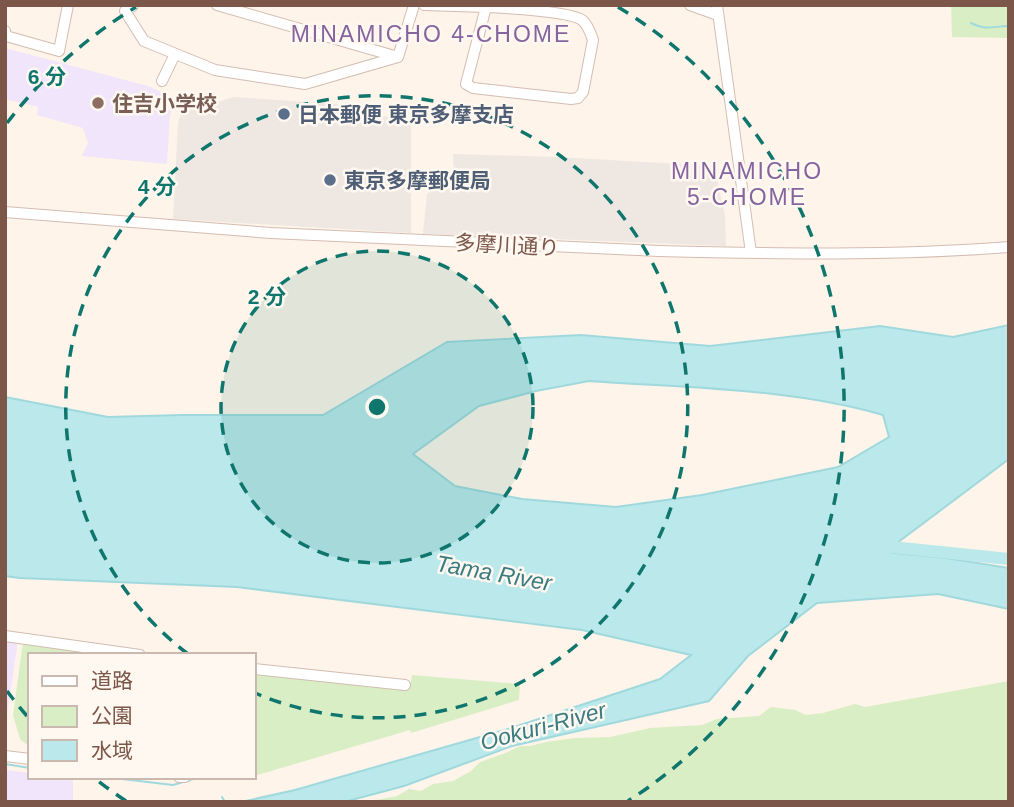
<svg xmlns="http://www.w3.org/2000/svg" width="1014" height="807" font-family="Helvetica,'Noto Sans JP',sans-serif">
<rect width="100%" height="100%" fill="#fef4e9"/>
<!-- industrial -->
<path fill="#efe7e2" d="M234,97L335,104L411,123V233L173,219L178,123L184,103L218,102Z
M453,154L557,157L714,166L725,216L726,246L423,234L427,194L454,173Z"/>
<!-- education -->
<path fill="#f1e5fb" d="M5,48L148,86L176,99L170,115L167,164L82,156L88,143L83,128L37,115L38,107L5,99Z
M5,639L18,641L5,728Z
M5,770L30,773V777H58L73,779V802H5Z"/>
<!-- green -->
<path fill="#d9eec5" d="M951,5H1009V38L952,37Z
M23,642L105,655H30V747L20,739L13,715Z
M254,673L405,682H411L412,675L520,684L519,700L411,733L410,730L254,776Z
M1009,681V802H366L397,796L409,789L421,791L433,784L453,781L471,771L480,762L503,754L520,746H530L546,742L574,738L610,737L650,728L702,725L717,719L759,716L771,707L795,710L806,715L823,713L855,704L865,707Z"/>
<!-- water -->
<path fill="#bbe8ea" stroke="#a0d9dd" stroke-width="2" fill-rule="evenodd" d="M1009,325V459L885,552L946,558L1009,568V609L938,594L817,603L748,656L709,701L512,746L404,786L344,802H241L295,790L508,729L660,679L691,655L582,630L237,587L20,578L5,576V397L108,417L182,415H323L447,342L581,335L710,346L880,326L953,337ZM589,381C686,388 790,388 883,415L889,437L838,467L702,495L616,507L522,499L455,486L413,454L479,406L536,391Z"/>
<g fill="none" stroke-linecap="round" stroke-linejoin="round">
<!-- stream -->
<path stroke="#a0d9dd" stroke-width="2" d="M971,23C986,31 993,26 1009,26
M5,764L30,768
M105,777L173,785L200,777
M222,797L225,802"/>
<!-- river -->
<path stroke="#bbe8ea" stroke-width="12" d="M878,552L892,547L1009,559"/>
<!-- minor casing -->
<g stroke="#d4bdb0" stroke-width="12">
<path id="minor" d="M217,5L398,57
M424,5L486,7H489C506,8 570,11 582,20C587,24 591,34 593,40L583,92L578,98L571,99L473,88L466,84L486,7
M690,5L718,15
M717,5L751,253
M133,6L125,11L144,41L215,70L305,84L398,57
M5,31L6,36L59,51L68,5
M398,57L414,5
M162,81L175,54
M5,212L271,233L659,251C775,254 893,256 1009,247
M5,636L140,655
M254,669L405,685
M5,756L30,759
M179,777H185"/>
</g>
<!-- minor -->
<use href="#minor" stroke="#fff" stroke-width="10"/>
</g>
<!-- distance rings -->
<circle cx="377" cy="407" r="156" fill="#0f766e" fill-opacity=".12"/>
<g fill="none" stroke="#0f766e" stroke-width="3.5" stroke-dasharray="12 9">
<circle cx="377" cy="407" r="156"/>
<path d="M188 654A311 311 0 1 1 255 693"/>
<path d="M126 801A467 467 0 0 1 93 777M27 716A467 467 0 0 1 7 691M7 123A467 467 0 0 1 136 7M618 7A467 467 0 0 1 628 801"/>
</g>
<!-- markers -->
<circle fill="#8d6e63" stroke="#fff8f1" stroke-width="2.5" cx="98" cy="103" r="7"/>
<g fill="#5c6f8a" stroke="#fff8f1" stroke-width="2.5">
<circle cx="284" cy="114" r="7"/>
<circle cx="330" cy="180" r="7"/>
</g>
<g text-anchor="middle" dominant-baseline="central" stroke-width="5" stroke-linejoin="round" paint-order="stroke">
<!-- education labels -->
<g font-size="21" font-weight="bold" fill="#785e54" stroke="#fff8f1" text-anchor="start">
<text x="112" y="103">住吉小学校</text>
</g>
<!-- service labels -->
<g font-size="21" font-weight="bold" fill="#4e5e75" stroke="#fff8f1" text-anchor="start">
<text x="298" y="114">日本郵便 東京多摩支店</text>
<text x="344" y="180">東京多摩郵便局</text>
</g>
<!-- street labels -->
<g font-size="21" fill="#7c5749" stroke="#fff8f1">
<text transform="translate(507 245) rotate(3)">多摩川通り</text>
</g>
<!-- neighbourhood labels -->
<g font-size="23" letter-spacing="2" fill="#86659f" stroke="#fff8f1">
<text x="431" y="34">MINAMICHO 4-CHOME</text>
<text x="747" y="171">MINAMICHO<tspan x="747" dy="26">5-CHOME</tspan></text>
</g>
<!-- water labels -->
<g font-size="23" font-style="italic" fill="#3b7c82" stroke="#fff8f1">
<text transform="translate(494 573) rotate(10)">Tama River</text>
<text transform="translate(543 726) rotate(-15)">Ookuri-River</text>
</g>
</g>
<circle cx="377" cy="407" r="10" fill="#0f766e" stroke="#fff8f1" stroke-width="3.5"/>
<g font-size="21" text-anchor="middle" font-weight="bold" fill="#0f766e" stroke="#fff8f1" stroke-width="5" stroke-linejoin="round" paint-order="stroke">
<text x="47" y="84">6 分</text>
<text x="157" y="194">4 分</text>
<text x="267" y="304">2 分</text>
</g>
<!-- border -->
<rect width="1014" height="807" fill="none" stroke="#7c5749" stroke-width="14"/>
<!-- legend -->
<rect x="28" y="653" width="228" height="126" fill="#fff8f1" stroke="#cbb8ae" stroke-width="2"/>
<rect x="42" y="676" width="35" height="10" fill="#ffffff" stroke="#cbb8ae" stroke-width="2"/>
<text x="91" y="688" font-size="21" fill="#7c5749">道路</text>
<rect x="42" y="706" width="35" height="21" fill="#d9eec5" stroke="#cbb8ae" stroke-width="2"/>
<text x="91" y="723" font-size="21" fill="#7c5749">公園</text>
<rect x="42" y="740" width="35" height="21" fill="#bbe8ea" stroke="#cbb8ae" stroke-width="2"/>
<text x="91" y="758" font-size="21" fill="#7c5749">水域</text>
</svg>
